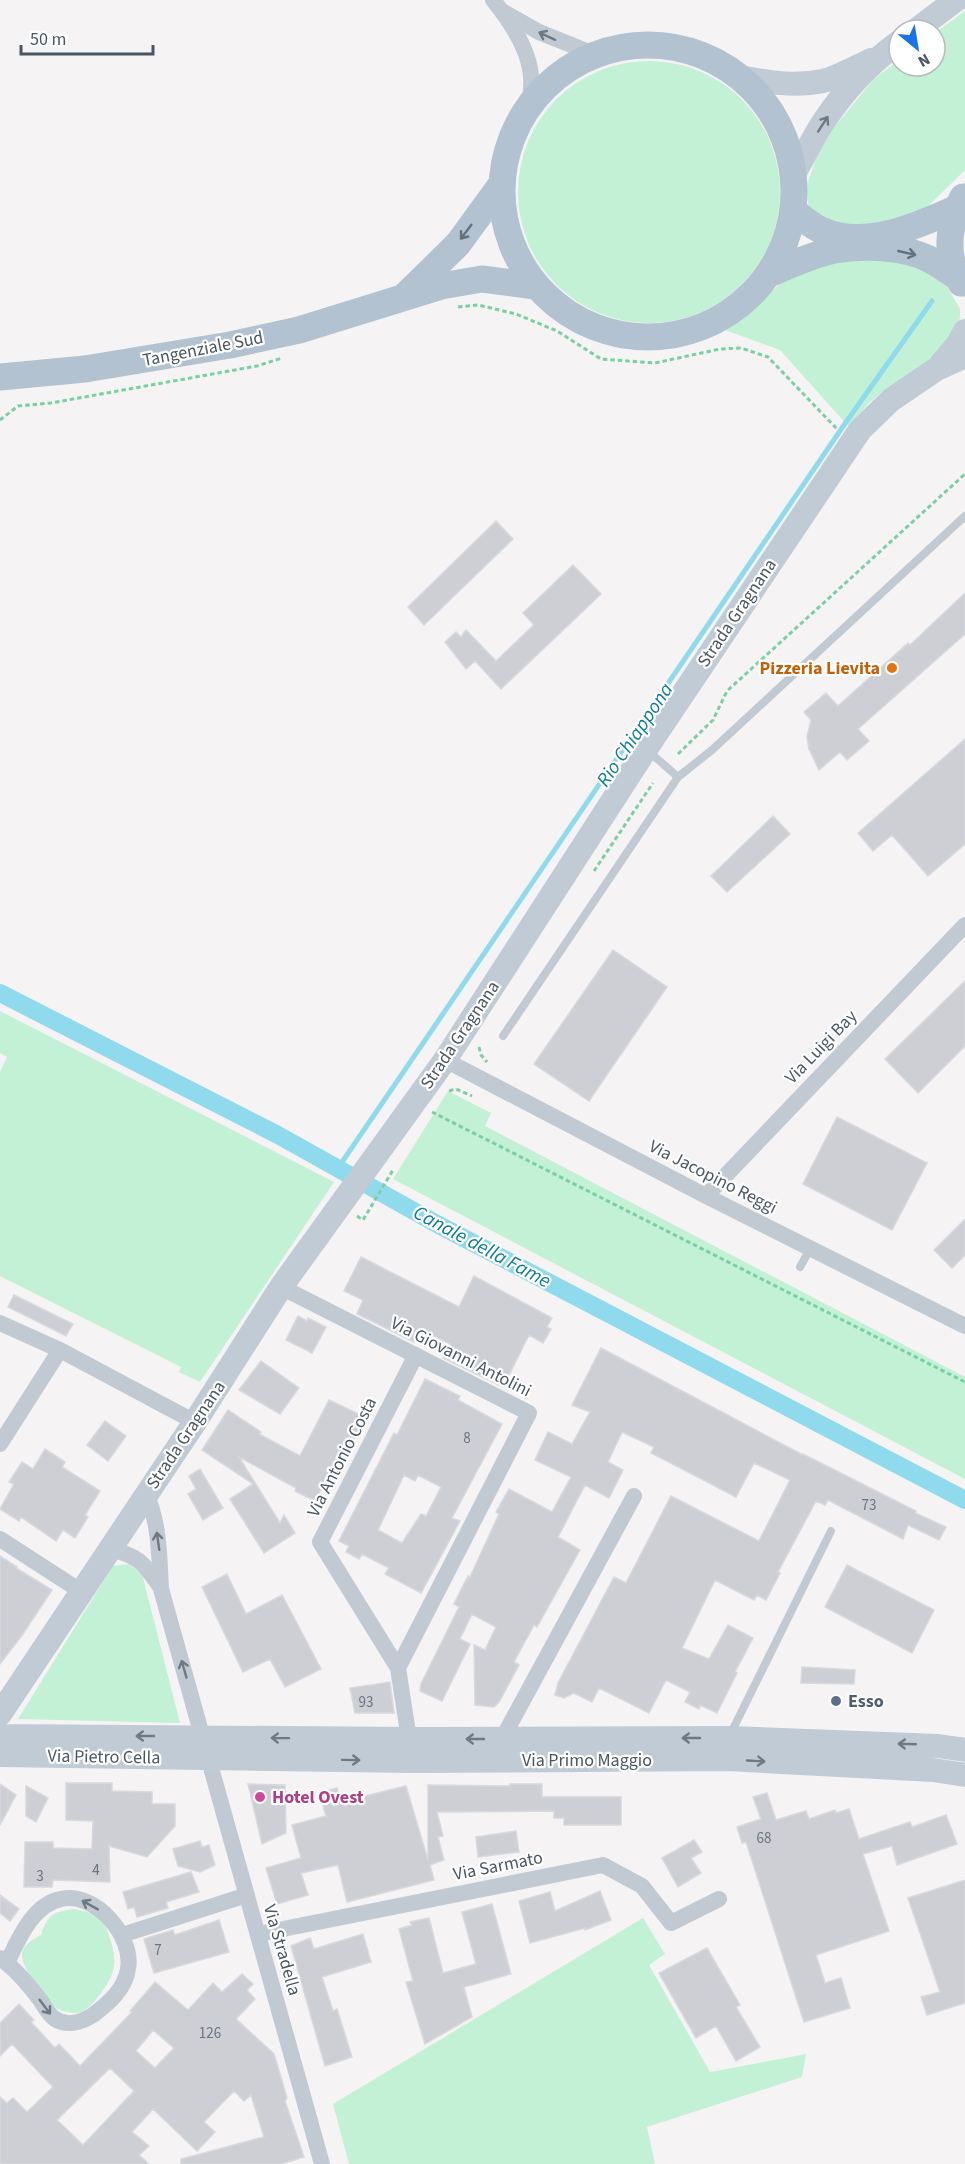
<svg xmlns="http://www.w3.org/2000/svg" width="965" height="2164" font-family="'Source Sans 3',sans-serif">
<rect width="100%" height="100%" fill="#f5f3f3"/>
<!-- green -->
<path fill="#c3f1d5" d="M965,11V170L919,215L868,227L823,222L810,211L805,190L822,142L874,79L899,60V66H935V33Z
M518 192a131 131 0 1 1 262 0a131 131 0 1 1-262 0Z
M882,258L919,265L946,285L960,309V317L957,332L939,355L883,391L868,404L849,427L780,350L725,330L752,311L791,273L808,265Z
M0,1011L334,1182L200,1382L179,1372L181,1367L0,1276V1072L7,1057L0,1053Z
M448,1091L491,1113L485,1126L965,1377V1479L393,1179Z
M129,1564L142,1574L180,1723L18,1719L113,1566Z
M74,1909C88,1911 102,1916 107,1930C116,1955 119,1968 103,1990C96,1999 88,2012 76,2013C71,2013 62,2011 58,2009C47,2003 19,1965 22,1953C24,1943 33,1940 41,1935C48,1913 53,1912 74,1909Z
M643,1918L665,1954L649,1965L710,2072L806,2054L802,2077L647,2127L655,2164H349L333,2104Z"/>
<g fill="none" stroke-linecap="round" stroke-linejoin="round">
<!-- stream -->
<path stroke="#90daee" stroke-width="5" d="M338,1168L844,425L932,301"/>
<!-- canal -->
<path stroke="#90daee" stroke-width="18" d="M0,993L278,1135L437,1224L965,1500"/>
</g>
<!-- building -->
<path fill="#cdcfd5" stroke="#d7d9de" stroke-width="1.5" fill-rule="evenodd" d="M496,521L513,539L424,625L408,607Z
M573,565L601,594L501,689L475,661L466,669L445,642L456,632L461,637L466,630L496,661L534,625L523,613Z
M965,593V634L858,729L869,741L847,760L840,752L819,770L809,749L807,737L811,720L804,712L826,693L838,706L908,643L910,645Z
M965,739V844L928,876L892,835L873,851L858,833Z
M773,816L790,834L727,892L711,876Z
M613,950L667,987L589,1101L534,1064Z
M965,981V1046L918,1093L885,1059Z
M837,1117L927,1163L892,1230L803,1184Z
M965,1219V1255L952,1268L934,1250Z
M361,1257L459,1307L474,1276L552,1318L547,1327L551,1329L543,1343L529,1335L503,1387L443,1358L450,1344L420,1329L414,1342L357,1314L363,1300L344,1291Z
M14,1295L73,1324L66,1336L8,1307Z
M298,1316L307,1321L308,1318L326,1327L312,1353L286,1340Z
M601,1348L803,1455V1454L916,1511L915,1513L946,1527L939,1540L908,1525L903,1539L828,1500L825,1505L816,1501L778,1572L780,1573L766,1600L757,1595L754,1600L715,1580L682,1648L709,1659L728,1625L753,1638L735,1672L737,1673L717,1713L700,1705L699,1709L685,1702L690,1692L666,1680L649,1713L599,1688L592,1702L574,1693L564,1698L555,1695L558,1683L614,1577L626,1583L671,1496L759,1541L790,1480L754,1463L736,1497L651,1453L654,1447L622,1432L608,1462L623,1470L609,1498L585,1485L558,1537L580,1550L537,1627L534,1625L514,1662L519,1665L499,1702L494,1707L475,1705L474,1645L485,1650L496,1627L472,1614L460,1639L470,1644L442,1701L420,1691L421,1684L459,1607L454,1604L468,1576L470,1577L499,1514L496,1512L509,1489L552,1512L571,1477L535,1460L548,1432L572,1444L590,1412L572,1405Z
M261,1361L299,1388L280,1414L239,1390Z
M425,1379L460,1396L458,1400L502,1424L452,1518L460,1521L421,1593L385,1574L389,1568L362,1554L359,1559L346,1552L349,1546L339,1541L394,1433L397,1435ZM404,1475L415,1481L418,1475L441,1487L426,1516L421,1514L402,1543L378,1530Z
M329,1400L365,1417L345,1457L340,1454L315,1501L295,1491L296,1488L239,1457L280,1523L284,1515L295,1533L264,1553L230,1499L253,1484L202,1450L228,1410L261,1432L259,1434L300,1456Z
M105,1421L126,1436L108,1461L87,1445Z
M45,1449L65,1462L62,1467L100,1491L85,1515L88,1517L75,1538L63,1530L56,1541L21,1517L19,1521L0,1509L14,1484L9,1482L22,1462L33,1469Z
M200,1469L223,1508L203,1520L188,1494L196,1489L189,1476Z
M0,1556L17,1567L16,1568L52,1590L23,1634L0,1664Z
M847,1565L934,1610L912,1653L825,1607Z
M227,1574L246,1614L282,1595L321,1669L285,1687L270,1659L243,1672L202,1587Z
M802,1667L855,1670L854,1684L801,1683Z
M390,1682L394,1713H355L350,1688Z
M66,1783H112V1791L152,1792V1804H175V1826L147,1857L109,1846L110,1882L53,1880L52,1887H24L25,1842H53V1848L92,1849L93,1821L66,1820Z
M0,1784L16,1795L0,1825Z
M248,1784L285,1785L286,1833L262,1844Z
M510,1784H542V1797H621V1825H564V1818H554V1811L437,1812L443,1836L438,1837L444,1860L430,1865L434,1880L347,1902L338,1865L301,1873L308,1895L277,1904L266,1868L301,1858L292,1825L326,1816L319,1793L337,1788L341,1802L406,1786L428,1860V1785L510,1786Z
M26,1786L48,1798L36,1822L26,1816Z
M767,1793L776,1820L806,1811L809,1819L835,1810L836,1813L849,1809L859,1839L910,1822L912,1827L946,1815L957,1844L897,1865L892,1846L863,1854L889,1931L816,1955L825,1983L841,1978L850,2008L804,2022L746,1842L742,1843L737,1827L761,1819L753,1797Z
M516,1831L519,1852L478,1857L476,1837Z
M694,1840L702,1852L691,1858L701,1873L678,1887L662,1858Z
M200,1841L202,1847L209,1845L215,1865L200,1872L178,1866L173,1849Z
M191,1872L199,1892L166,1902L168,1908L137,1917L134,1907L128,1909L123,1892Z
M965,1880V2003L927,2015L921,1997L940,1992L908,1898Z
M600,1891L611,1920L585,1930V1928L530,1943L519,1901L550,1892L555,1911Z
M0,1895L19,1909L10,1921L0,1913Z
M492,1904L511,1974L464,1987L472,2017L425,2044L406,1982L413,1981L399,1929L412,1925L410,1922L429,1918L443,1973L476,1964L462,1912Z
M219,1920L229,1952L154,1973L144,1939L173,1930L175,1935Z
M363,1934L371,1962L322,1977L333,2011L337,2009L352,2057L325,2066L291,1946L310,1938L314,1949Z
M707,1948L740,2005L736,2007L760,2047L736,2061L716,2026L696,2038L659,1973Z
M242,1974L253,1984L247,1990L255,1999L236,2019L274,2054L287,2098L285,2101L304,2157L281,2164H181V2159L264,2137L251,2095L244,2101L234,2091L204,2122L215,2132L197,2151L153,2109L132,2132L149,2146L139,2155L149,2164H0V2097L7,2103L13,2098L27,2112L53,2087L12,2044L0,2056V2023L19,2004L34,2020L31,2022L55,2048L59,2044L80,2066L132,2012L130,2011L155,1982L188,2010L213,1983L222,1992ZM153,2030L174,2048L155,2068L136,2051ZM110,2068L134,2091L83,2145L57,2120Z"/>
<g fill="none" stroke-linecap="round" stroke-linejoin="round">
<!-- path -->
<path stroke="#7ad0a6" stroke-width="3" stroke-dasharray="4.5 3" stroke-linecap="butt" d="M458,307L478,305L516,314L557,331L601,359L655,363L720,349L741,348L768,357L837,429
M0,420L18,406L51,403L257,366L282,358
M678,754L713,720L727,691L965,474
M594,871L653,783
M479,1047L481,1055L487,1062
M449,1091L456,1089L472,1096
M432,1112L965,1382
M357,1216L363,1220L393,1170"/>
<!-- lane -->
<path stroke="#c1cad2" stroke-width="8" d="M647,750L678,777
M503,1036L678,777L712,750L965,516
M800,1267L810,1249
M730,1735L831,1531"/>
<!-- street -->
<path stroke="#c1cad2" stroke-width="16" d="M493,0C510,21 529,49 531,76C532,85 530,96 530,105
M502,11L539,32L596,55
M445,1060L706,1196L965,1326
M706,1196L965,925
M281,1287L529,1413L398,1668
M0,1323L60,1350L195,1422
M0,1444L60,1350
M146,1494C160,1524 159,1557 161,1589L322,2164
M0,1539L82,1592
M111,1549C141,1557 144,1564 161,1588
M409,1739L398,1668L320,1542L416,1355
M502,1739L634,1496
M258,1934L603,1865L642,1886L671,1923L719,1899
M122,1935L247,1895
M0,1958C16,1969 29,1985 41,2001C44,2006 49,2015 55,2019C67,2027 82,2022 93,2015C109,2003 125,1989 128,1969C134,1937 96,1891 61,1899C33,1904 18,1940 7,1963"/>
<!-- secondary -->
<path stroke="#c1cbd6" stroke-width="24" d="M916,30L956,0
M739,77C767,82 795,87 823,81C839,77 856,67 871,60
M794,174C804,157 813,137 824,121C844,91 870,63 899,42
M941,364L958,344L965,331
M0,1714L195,1422L281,1287L445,1060L646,749L860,430L891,400L935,370L965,356
M0,1736L409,1739L730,1738L938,1746L965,1750
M0,1755L412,1761L727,1759L933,1770L965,1775"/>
<!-- primary -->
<path stroke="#b3c2d1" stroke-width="27" d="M502 191a146 146 0 1 1 292 0a146 146 0 1 1-292 0Z
M794,211C802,218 810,225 821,230C864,250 917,226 957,208
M769,274C790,265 811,255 834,250C863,245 902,246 929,259C939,264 948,271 957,277
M961,283C944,257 948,223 963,197
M406,295L458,244L501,185
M0,377L85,369L230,345L299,330L441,286L482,279L535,286"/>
</g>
<!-- one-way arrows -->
<defs><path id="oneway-shaft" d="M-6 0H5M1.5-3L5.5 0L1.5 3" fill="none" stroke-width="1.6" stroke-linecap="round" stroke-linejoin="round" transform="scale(1.5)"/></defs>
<g stroke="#6e7983">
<use href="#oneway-shaft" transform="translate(547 36) rotate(-155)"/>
<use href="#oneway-shaft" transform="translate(158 1541) rotate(-98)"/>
<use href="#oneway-shaft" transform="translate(184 1669) rotate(-106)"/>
<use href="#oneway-shaft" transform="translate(90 1905) rotate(-151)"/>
<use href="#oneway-shaft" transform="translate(45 2007) rotate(53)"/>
</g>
<g stroke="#6e7984">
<use href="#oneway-shaft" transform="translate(823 124) rotate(-57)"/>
<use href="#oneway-shaft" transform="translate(145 1736) rotate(-180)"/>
<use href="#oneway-shaft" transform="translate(280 1738) rotate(-179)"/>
<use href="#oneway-shaft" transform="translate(691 1738) rotate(180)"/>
<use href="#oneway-shaft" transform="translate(475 1739) rotate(180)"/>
<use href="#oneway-shaft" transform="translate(907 1744) rotate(-178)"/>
<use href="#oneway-shaft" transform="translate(351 1760) rotate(1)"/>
<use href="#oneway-shaft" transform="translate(756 1761) rotate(3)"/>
</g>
<g stroke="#64717d">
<use href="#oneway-shaft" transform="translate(466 232) rotate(127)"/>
<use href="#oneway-shaft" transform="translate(907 253) rotate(13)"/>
</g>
<!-- markers -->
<circle fill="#e8710a" stroke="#fff" stroke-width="2" cx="892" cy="668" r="6"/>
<circle fill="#5c6f8a" stroke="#fff" stroke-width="2" cx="836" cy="1701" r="6"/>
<circle fill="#d1479c" stroke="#fff" stroke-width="2" cx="260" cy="1797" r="6"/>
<g text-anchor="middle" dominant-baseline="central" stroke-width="4.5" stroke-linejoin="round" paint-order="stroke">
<!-- number labels -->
<g font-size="15" fill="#6b747e">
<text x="467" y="1438">8</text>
<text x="869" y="1505">73</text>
<text x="366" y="1702">93</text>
<text x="764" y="1838">68</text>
<text x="96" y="1870">4</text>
<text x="40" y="1876">3</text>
<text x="158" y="1950">7</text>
<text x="210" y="2033">126</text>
</g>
<!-- street labels -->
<g font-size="18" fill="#4a5661" stroke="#fff">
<text transform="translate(203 349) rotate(-11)">Tangenziale Sud</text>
<text transform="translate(737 613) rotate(-56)">Strada Gragnana</text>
<text transform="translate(460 1035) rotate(-56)">Strada Gragnana</text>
<text transform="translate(821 1047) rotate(-46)">Via Luigi Bay</text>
<text transform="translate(713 1177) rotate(27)">Via Jacopino Reggi</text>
<text transform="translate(461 1357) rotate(27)">Via Giovanni Antolini</text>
<text transform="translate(186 1435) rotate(-56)">Strada Gragnana</text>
<text transform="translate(342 1457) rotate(-63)">Via Antonio Costa</text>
<text transform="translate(104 1757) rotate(1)">Via Pietro Cella</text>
<text x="587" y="1760">Via Primo Maggio</text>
<text transform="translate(498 1866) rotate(-11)">Via Sarmato</text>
<text transform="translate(282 1950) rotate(74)">Via Stradella</text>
</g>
<!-- food labels -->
<g font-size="18" font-weight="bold" fill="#c56008" stroke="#fff" text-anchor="end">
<text x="880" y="668">Pizzeria Lievita</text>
</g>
<!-- service labels -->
<g font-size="18" font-weight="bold" fill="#4e5e75" stroke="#fff" text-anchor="start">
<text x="848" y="1701">Esso</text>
</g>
<!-- hotel labels -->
<g font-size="18" font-weight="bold" fill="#b23c85" stroke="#fff" text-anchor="start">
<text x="272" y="1797">Hotel Ovest</text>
</g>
<!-- water labels -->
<g font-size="20" font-style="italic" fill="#0c7c9b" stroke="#fff">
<text transform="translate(635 735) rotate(-56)">Rio Chiappona</text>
<text transform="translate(482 1247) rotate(28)">Canale della Fame</text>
</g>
</g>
<!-- north arrow -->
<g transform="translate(917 48) rotate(150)"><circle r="28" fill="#ffffff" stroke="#b7bbc0" stroke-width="1.5"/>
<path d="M0-4.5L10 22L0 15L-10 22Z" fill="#1a73e8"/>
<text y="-9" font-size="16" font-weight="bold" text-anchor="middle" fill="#4a5661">N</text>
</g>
<!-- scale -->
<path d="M21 45v9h132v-9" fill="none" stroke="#4a5661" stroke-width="3"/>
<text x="30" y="45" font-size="18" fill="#4a5661" stroke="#ffffff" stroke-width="4.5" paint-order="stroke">50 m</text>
</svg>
